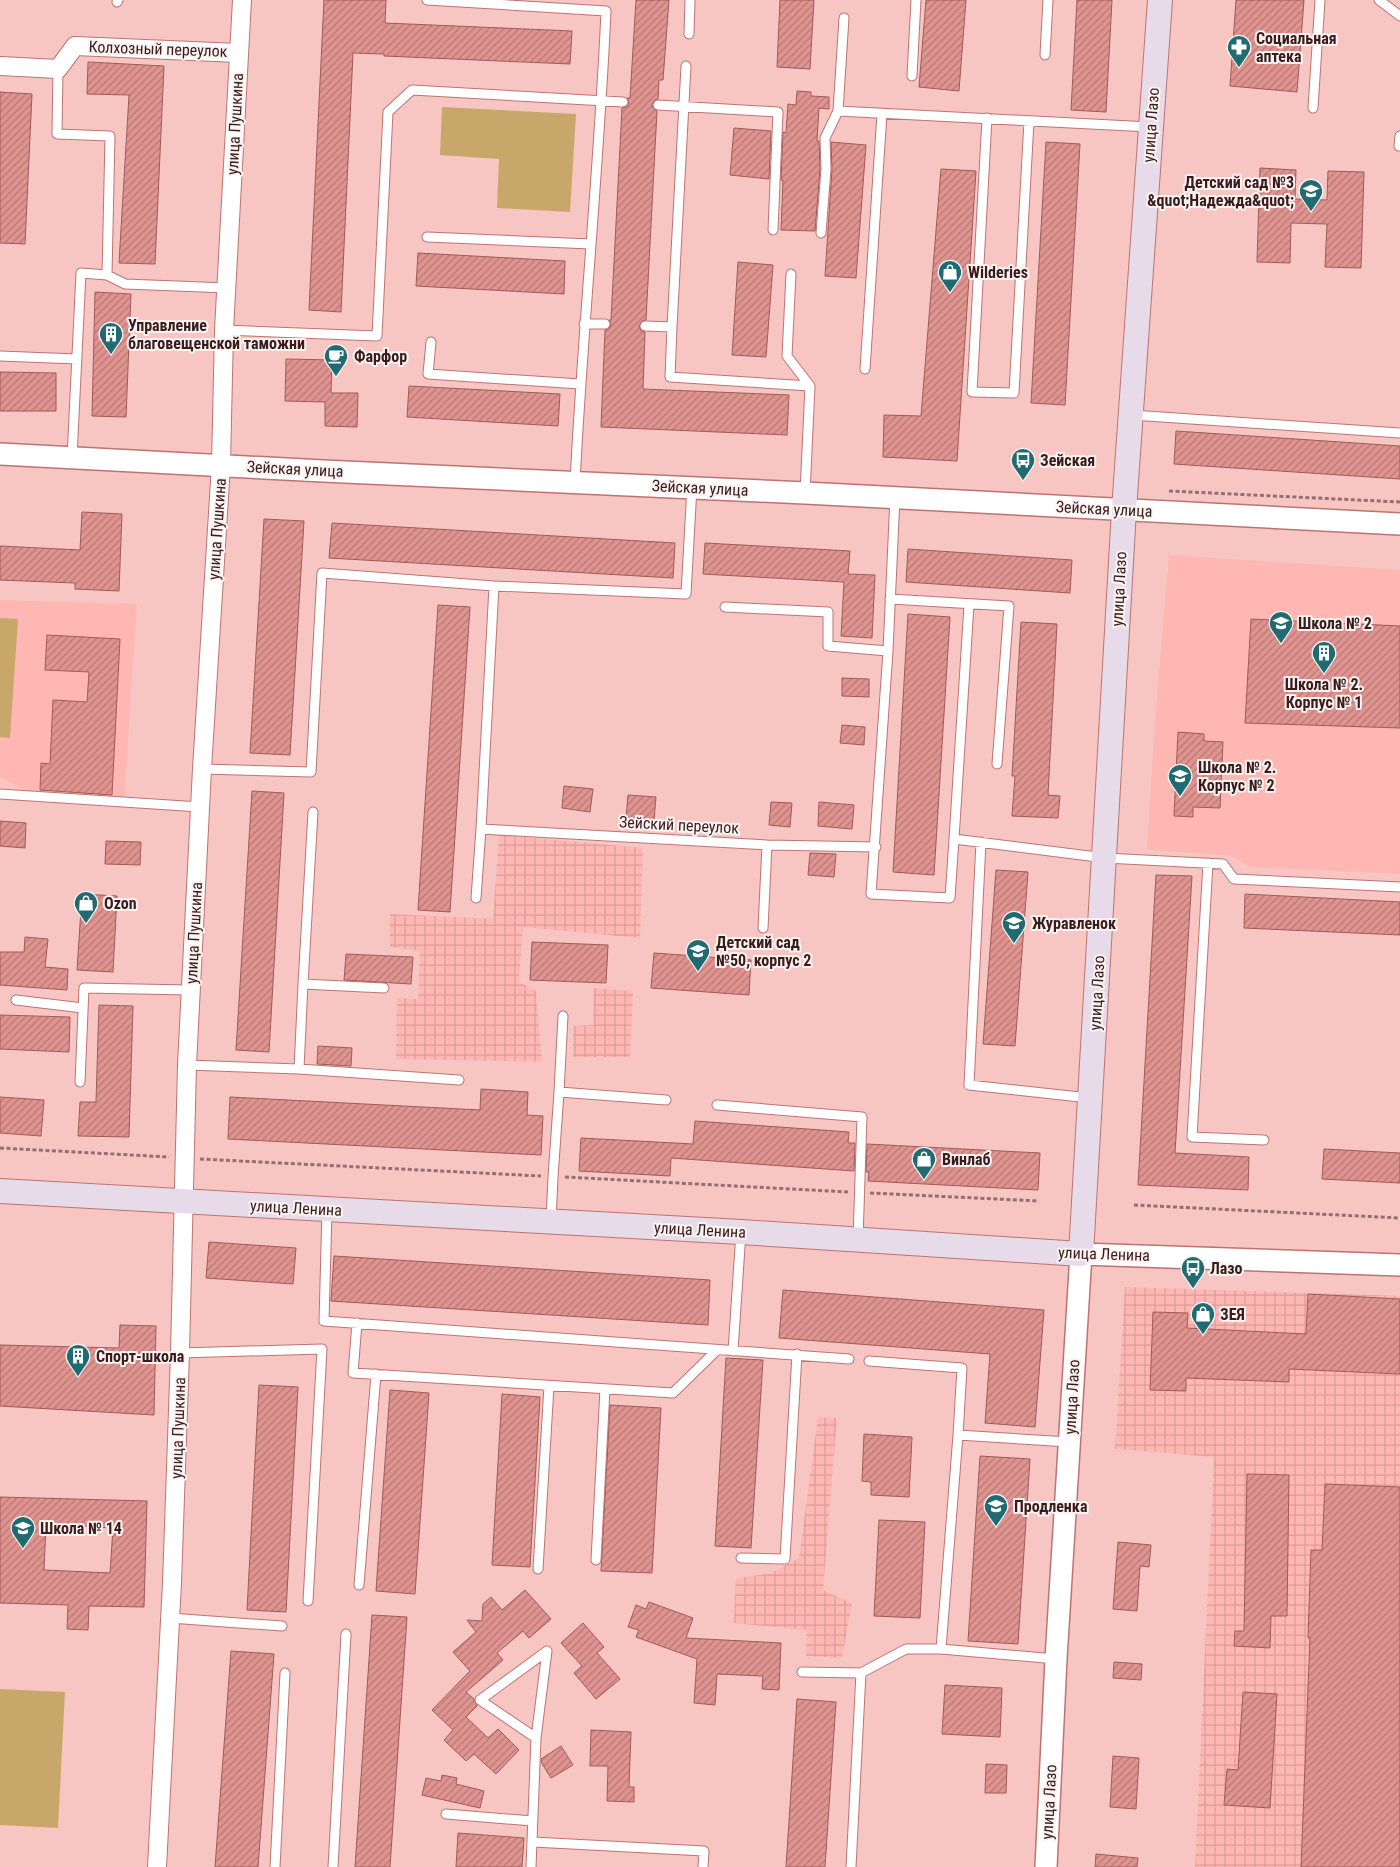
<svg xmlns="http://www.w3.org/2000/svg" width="1400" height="1867" font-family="'Roboto Condensed',sans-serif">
<defs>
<pattern id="industrial-grid" width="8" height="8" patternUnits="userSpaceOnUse" patternTransform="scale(1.25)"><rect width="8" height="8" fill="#feb7b3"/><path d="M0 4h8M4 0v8" fill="none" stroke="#da9d99"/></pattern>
<pattern id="building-hatch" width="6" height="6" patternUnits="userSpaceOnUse" patternTransform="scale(1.25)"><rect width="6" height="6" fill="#e09490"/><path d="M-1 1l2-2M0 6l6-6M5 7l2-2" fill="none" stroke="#b77875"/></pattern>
</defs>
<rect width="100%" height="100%" fill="#f7c6c3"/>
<!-- built -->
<path fill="#feb7b3" d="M1169,555L1400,570V874L1250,867L1229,855L1147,850L1155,718Z
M0,600L137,604L124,803L32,794L0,777Z"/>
<!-- industrial -->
<path fill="url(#industrial-grid)" d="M499,835L643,848L640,938L523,927L519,982L536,991L542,1062L396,1059L397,998L418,999L420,951L390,947V914L493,919Z
M594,988L633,991L630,1057H573V1026L593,1025Z
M1125,1287L1400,1296V1867H1195L1214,1457L1115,1449Z
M818,1417L837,1418L823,1590L852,1603L842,1658L806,1656L807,1630L734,1623L736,1578L769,1574L799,1558Z"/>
<!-- grass -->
<path fill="#c8a86a" d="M442,107L576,114L570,212L497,208L499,159L440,155Z
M0,618L18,619L10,738L0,737Z
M0,1689L65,1692L58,1828L0,1825Z"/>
<!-- building -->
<path fill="url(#building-hatch)" stroke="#a15a57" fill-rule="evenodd" d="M324,0H386L385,23L572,31L570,64L384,56V54L353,53L341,312L309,310Z
M636,0H669L663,80H659L658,99L655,100L652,104L653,108L657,111L646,320L642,321L639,326L641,331L645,332L643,389L789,395L787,435L601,427L605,330L609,329L611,324L609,320H611L622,108L626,107L629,103L627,98H630Z
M780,0H814L810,69L777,67Z
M926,0H966L959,91L919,87Z
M1077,0H1112L1106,112L1071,110Z
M1236,0H1304L1297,92L1230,86Z
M88,62L164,66L155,264L119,263L129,95L87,94Z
M797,91L811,92V96L829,97V109L819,108L817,141H819L820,169L815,231L781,230L783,180H781L783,132L786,133L788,104L796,105Z
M0,92L32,94L25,244L0,243Z
M734,128L771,131L769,179L730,175Z
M831,142L866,145L856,278L825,276L832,169Z
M1046,142L1080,144L1065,405L1031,403Z
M1260,168L1296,170L1295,199L1327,200L1328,171L1364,172L1361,268L1325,267L1327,224L1291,223L1290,263L1257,262Z
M941,169L976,171L957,461L883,457L884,415L921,416Z
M418,253L565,261L564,294L416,286Z
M738,262L773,265L766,357L732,355Z
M95,292L131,294L126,417L92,416Z
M286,359L332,360L331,393H358L357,427L325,426V402L285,401Z
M0,372L56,373V411H0Z
M409,386L560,394L558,426L407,417Z
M1176,431L1400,446V479L1174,464Z
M82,512L122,514L119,591L75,589V583L0,580V546L80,550Z
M264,519L304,521L290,755L250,753Z
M332,523L675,543L673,578L329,558Z
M705,543L850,551L848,574L875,575L872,638L841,636L844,582L703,574Z
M908,549L1072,560L1070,593L906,582Z
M438,605L470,607L450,912L418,910Z
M908,614L950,617L934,875L893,872Z
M1251,619L1400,626V728L1245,723Z
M1021,622L1057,624L1048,795L1060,796L1058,818L1012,816L1015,776H1012Z
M47,635L120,639L112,795L40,790L41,763L50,764L53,700L87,702L89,672L45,670Z
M842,678L869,679V697L842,696Z
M842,725L865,727L864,745L840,743Z
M1178,732L1204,734V741L1223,742L1220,808L1193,807V817L1174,816Z
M564,786L593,789L590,812L562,808Z
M252,791L284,793L269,1052L236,1050Z
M628,795L656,797L654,820L626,818Z
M771,802L792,803L790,827L769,825Z
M819,802L854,805L852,829L818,826Z
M0,821L26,823L25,848L0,846Z
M106,841L141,842L140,865L105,864Z
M810,853L836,854L834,877L808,875Z
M996,870L1028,872L1015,1046L983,1044Z
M1156,875L1192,876L1175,1153L1249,1157L1248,1190L1138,1185Z
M82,894L117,896L113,972L77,970Z
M1245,894L1400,902V935L1244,928Z
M25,937L48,939L45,967L68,969L67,990L0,985V952H24Z
M532,942L608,945L606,983L530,980Z
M654,953L751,960L749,995L651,988Z
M346,954L413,957L411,984L344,980Z
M99,1005L133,1006L129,1137L78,1136L80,1102H96Z
M0,1015L70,1017L69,1052L0,1049Z
M318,1046L352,1048L351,1066L317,1064Z
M481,1089L528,1092L527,1115L543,1116L541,1155L228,1139L230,1097L480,1110Z
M0,1097L44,1100L41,1136L0,1133Z
M695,1121L849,1132L848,1143H855L854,1171L671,1158L670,1176L579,1171L581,1138L693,1144Z
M867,1144L1040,1153L1038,1190L868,1181L869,1172H866Z
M1324,1149L1400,1153V1183L1322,1179Z
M209,1242L296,1248L293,1284L206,1278Z
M334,1256L710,1280L708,1325L331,1301Z
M783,1290L1044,1310L1035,1427L985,1423L990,1354L779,1338Z
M1308,1294L1400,1299V1374L1289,1369V1382L1186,1378V1391L1150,1390L1153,1312L1188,1313L1187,1328L1306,1334Z
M120,1325L156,1326L154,1415L0,1406V1345L119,1348Z
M726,1358L763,1360L751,1548L715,1546Z
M259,1385L298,1387L286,1612L247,1610Z
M390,1390L429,1393L415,1594L376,1591Z
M502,1394L540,1397L530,1567L492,1565Z
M610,1405L661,1408L652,1573L601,1571Z
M864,1434L912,1437L909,1497L871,1495V1482L862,1481Z
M980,1456L1030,1459L1018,1644L968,1641Z
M1247,1474L1289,1475L1287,1616H1271L1270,1648L1234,1646L1235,1631H1244Z
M1325,1484L1400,1487V1867H1301L1310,1638H1308L1311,1550H1322Z
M0,1497L147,1501L144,1607L89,1606L88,1630L67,1629L68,1605L0,1603ZM46,1524L113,1528L110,1573L44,1570Z
M879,1520L925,1522L920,1618L874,1616Z
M1118,1542L1151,1545L1149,1567L1140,1566L1137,1611L1113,1609Z
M525,1590L551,1619L529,1638L523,1631L497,1653L503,1660L466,1692L474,1699L477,1706L466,1717L488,1738L498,1729L519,1750L496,1774L474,1754L466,1761L444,1740L453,1730L432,1710L470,1671L453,1652L476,1632L467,1620L482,1621L483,1604L491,1597L502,1610Z
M649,1602L693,1618L686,1638L781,1643L779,1690L762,1689L763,1676L717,1674L715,1705L694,1703L697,1659L636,1637L639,1630L628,1627L636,1605L646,1609Z
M372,1615L407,1617L390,1867H355Z
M583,1623L604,1647L597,1653L620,1679L596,1699L574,1673L582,1666L561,1643Z
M231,1651L274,1654L258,1867H215Z
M1114,1662L1142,1664L1141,1680L1113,1678Z
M945,1685L1002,1688L1000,1737L942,1734Z
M1243,1692L1277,1694L1270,1808L1224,1805L1227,1769L1238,1770Z
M797,1699L836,1702L825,1867H786Z
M591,1730L631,1732L629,1787H634V1802L607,1801L608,1766H590Z
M561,1746L573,1765L551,1778L541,1762V1759Z
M1113,1756L1139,1758L1136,1809L1110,1807Z
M986,1764L1007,1765L1006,1793H985Z
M442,1775L457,1778L456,1784L484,1791L480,1808L422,1795L426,1778L441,1781Z
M458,1833L524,1838L522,1867H456Z
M1096,1854L1138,1858L1137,1867H1095Z"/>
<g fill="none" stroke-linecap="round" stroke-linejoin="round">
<!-- service casing -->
<g stroke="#bd7471" stroke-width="11">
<path id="service" d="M427,0L606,11C599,168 583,325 575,482
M1379,0L1400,16
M117,2L118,0
M689,34L690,0
M1045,55L1048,0
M58,69L57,134L110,136L107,275L81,273L72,457
M912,76L916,0
M658,105L778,112L773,230
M1313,108L1320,0
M838,111L844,18
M987,118L972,392L1014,393L1029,121
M1399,146L1400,136
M821,233L826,169L825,138L838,111L1150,127
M427,237L591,244
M791,274L787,356L810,386
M107,275L125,284L227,288
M584,324H605
M645,326L672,327L670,377L810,386L805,493
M672,327L686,66
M224,330L377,336L388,112L412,90L623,102
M431,342L428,374L580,384
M0,356L77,359
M865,369L882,114
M1132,415L1400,433
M890,599L1009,606L997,764
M725,607L828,612V646L888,651L895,497
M888,651L871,894L950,898L954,839L1105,858L1223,864L1234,879L1400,887
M202,769L311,772L322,573L494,586L686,594L692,487
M0,794L200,807
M481,829L767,845L876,847
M954,839L969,605
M981,842L969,1085L1089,1098
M1208,863L1192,1137L1264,1140
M476,898L481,829L494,586
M763,928L767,845
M303,984L313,812
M16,1000L83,1008
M187,1065L299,1069L303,984L384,988
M299,1069L459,1080
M80,1082L84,988L191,990
M559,1092L563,1016
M717,1105L862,1117L858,1239
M327,1210L324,1321L849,1359
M551,1221L553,1177L559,1092L666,1100
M357,1323L353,1373L673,1393L717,1350
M733,1351L741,1232
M180,1353L322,1349L308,1601
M869,1361L962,1368L958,1435
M741,1558L785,1559L797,1354
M596,1560L605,1389
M538,1569L549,1386
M359,1585L376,1374
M170,1618L282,1626
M941,1649L958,1435L1069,1442
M802,1672L861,1673
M446,1814L533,1821
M533,1842L704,1851L703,1867
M275,1867L285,1673
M333,1867L346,1634
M531,1867L536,1738L547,1651L480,1700L536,1738
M851,1867L861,1673L906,1649H941L1056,1659"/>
</g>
<!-- minor casing -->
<g stroke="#bd7471" stroke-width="20">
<path id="minor" d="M0,66L58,69L75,46L239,53
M157,1867L172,1583L180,1353L187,1065L202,769L221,465L224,330L242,0"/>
</g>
<!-- tertiary casing -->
<g stroke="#bd7471" stroke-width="24">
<path id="tertiary" d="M0,454L323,471L805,493L1400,524
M1046,1867L1056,1659L1081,1254L1400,1265"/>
</g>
<!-- secondary casing -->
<g stroke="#bd7471" stroke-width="26">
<path id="secondary" d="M0,1191L741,1232L1081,1254L1124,510L1160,0"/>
</g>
<!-- path -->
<path stroke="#966f6d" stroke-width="3" stroke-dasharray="4 2.5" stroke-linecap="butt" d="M1169,491L1400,502
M0,1148L169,1157
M200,1159L541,1176
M565,1177L848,1192
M870,1193L1039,1201
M1134,1205L1400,1218"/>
<!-- service -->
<use href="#service" stroke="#fff" stroke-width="9"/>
<!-- minor -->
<use href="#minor" stroke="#fff" stroke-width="18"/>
<!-- tertiary -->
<use href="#tertiary" stroke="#fff" stroke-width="21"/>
<!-- secondary -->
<use href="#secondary" stroke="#e7dae9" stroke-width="24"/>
</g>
<!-- icons -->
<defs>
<g id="pharmacy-pin" transform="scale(1.25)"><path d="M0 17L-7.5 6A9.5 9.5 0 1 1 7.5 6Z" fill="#1f6b71" stroke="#fbf3f2"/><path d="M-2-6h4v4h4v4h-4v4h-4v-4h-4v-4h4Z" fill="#fff"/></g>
<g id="school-pin" transform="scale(1.25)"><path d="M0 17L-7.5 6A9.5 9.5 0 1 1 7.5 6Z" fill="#1f6b71" stroke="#fbf3f2"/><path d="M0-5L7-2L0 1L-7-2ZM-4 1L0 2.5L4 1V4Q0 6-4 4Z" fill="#fff"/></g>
<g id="shop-pin" transform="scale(1.25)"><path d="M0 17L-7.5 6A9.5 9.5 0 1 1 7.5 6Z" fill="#1f6b71" stroke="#fbf3f2"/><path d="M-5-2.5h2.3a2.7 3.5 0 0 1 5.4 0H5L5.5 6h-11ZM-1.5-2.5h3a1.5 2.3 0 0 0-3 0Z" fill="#fff"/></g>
<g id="building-pin" transform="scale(1.25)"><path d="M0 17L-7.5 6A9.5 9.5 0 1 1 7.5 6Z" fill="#1f6b71" stroke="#fbf3f2"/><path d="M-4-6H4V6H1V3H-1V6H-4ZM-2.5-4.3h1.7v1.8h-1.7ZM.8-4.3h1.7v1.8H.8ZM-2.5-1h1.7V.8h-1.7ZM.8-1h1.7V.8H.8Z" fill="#fff"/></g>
<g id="cafe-pin" transform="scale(1.25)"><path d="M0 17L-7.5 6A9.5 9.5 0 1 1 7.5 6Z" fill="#1f6b71" stroke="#fbf3f2"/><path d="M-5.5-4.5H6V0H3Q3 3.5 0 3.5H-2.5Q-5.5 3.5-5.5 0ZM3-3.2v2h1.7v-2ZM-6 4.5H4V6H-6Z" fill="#fff"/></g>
<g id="bus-pin" transform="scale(1.25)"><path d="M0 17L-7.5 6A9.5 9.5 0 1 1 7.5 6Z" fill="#1f6b71" stroke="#fbf3f2"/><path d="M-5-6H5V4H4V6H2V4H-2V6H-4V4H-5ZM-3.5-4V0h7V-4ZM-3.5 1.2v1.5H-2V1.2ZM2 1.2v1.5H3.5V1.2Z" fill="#fff"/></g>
</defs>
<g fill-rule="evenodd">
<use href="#pharmacy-pin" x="1239" y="47"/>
<use href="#school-pin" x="1311" y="191"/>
<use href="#shop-pin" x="950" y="272"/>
<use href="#building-pin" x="111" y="334"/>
<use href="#cafe-pin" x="336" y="356"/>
<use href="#bus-pin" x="1023" y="460"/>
<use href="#school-pin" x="1281" y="623"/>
<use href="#building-pin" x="1324" y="653"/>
<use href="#school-pin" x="1180" y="776"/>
<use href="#shop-pin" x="86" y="903"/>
<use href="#school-pin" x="1014" y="923"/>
<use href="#school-pin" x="698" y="951"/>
<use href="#shop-pin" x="924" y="1159"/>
<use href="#bus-pin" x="1193" y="1268"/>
<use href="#shop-pin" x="1203" y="1314"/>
<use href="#building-pin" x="78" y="1356"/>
<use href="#school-pin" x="996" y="1506"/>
<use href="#school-pin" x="23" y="1528"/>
</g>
<g text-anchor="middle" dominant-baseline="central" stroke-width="4" stroke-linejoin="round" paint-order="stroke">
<!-- poi labels -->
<g font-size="16" font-weight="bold" fill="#381b1a" stroke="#fbf3f2" text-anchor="start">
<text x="1256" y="38">Социальная<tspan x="1256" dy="18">аптека</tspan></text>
<text x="1294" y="182" text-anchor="end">Детский сад №3<tspan x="1294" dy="18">&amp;quot;Надежда&amp;quot;</tspan></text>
<text x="968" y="272">Wilderies</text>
<text x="128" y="325">Управление<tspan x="128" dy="18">благовещенской таможни</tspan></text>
<text x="354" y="356">Фарфор</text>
<text x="1040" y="460">Зейская</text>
<text x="1298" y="623">Школа № 2</text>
<text x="1324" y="684" text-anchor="middle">Школа № 2.<tspan x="1324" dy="18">Корпус № 1</tspan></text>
<text x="1198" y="767">Школа № 2.<tspan x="1198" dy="18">Корпус № 2</tspan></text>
<text x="104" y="903">Ozon</text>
<text x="1032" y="923">Журавленок</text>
<text x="716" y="942">Детский сад<tspan x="716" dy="18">№50, корпус 2</tspan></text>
<text x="942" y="1159">Винлаб</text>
<text x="1210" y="1268">Лазо</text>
<text x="1220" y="1314">ЗЕЯ</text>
<text x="96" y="1356">Спорт-школа</text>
<text x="1014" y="1506">Продленка</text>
<text x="40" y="1528">Школа № 14</text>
</g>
<!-- street labels -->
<g font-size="16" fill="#381b1a" stroke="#fbf3f2">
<text transform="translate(158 49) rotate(2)">Колхозный переулок</text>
<text transform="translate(235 124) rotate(-87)">улица Пушкина</text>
<text transform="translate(1151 125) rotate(-86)">улица Лазо</text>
<text transform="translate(295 469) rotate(3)">Зейская улица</text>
<text transform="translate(700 488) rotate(3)">Зейская улица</text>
<text transform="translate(1104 509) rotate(3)">Зейская улица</text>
<text transform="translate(217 529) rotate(-86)">улица Пушкина</text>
<text transform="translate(1119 589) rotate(-87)">улица Лазо</text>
<text transform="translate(679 825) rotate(3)">Зейский переулок</text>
<text transform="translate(194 933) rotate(-87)">улица Пушкина</text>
<text transform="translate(1097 993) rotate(-87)">улица Лазо</text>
<text transform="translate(296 1208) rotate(3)">улица Ленина</text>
<text transform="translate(700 1230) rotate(3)">улица Ленина</text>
<text transform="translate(1104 1254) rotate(2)">улица Ленина</text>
<text transform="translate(1072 1397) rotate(-87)">улица Лазо</text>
<text transform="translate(178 1428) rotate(-88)">улица Пушкина</text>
<text transform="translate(1049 1802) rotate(-87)">улица Лазо</text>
</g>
</g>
</svg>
